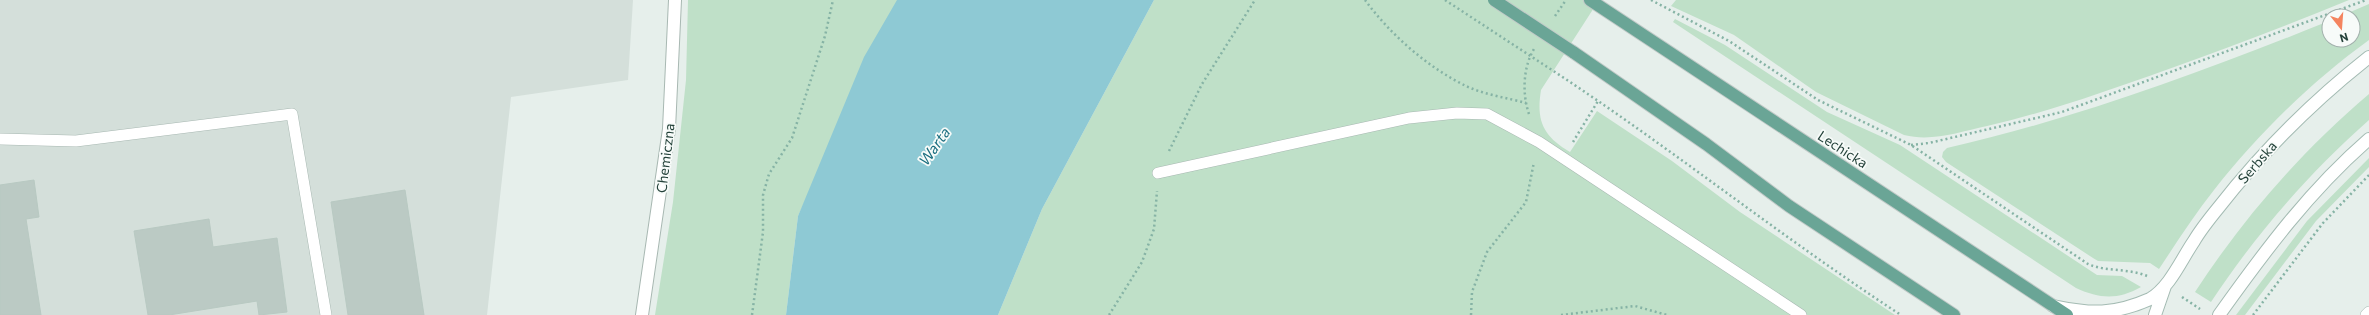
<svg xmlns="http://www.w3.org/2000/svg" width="2369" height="315" font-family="Commissioner,sans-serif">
<rect width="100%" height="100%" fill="#e6efeb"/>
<!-- built -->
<path fill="#d4dfda" d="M0,0H633L628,80L511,97L487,315H0Z"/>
<!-- green -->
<path fill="#bfe0c8" d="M688,0H898L798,216L786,315H655L673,202L686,80Z
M1154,0H1599L1541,90C1536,121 1543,136 1570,152L1597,111L1672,161L1740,212L1895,315H998L1042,209Z
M1676,0H2349C2289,25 2227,48 2166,70C2107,91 2048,112 1987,126C1959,132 1932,142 1904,135L1816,92L1734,35L1671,6Z
M2369,4V40C2312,81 2258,134 2214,190C2194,215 2177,242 2159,269L2150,263L2098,261L2093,258L1946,162L1942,157L1943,152L1947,148C2078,118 2205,71 2329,21V40H2353V16H2341Z
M1675,19L1725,45L1827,112L1900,145L2097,275L2122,276L2141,287C2118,300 2100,299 2076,288L1673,22Z
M2369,94V120C2308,174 2256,234 2211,302L2195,292C2244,217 2301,152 2369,94Z
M2369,158V167L2316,221L2245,315H2236L2307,221Z"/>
<!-- water -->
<path fill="#8ec9d4" d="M897,0H1154L1042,209L998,315H786L798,216L864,57Z"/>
<!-- building -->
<path fill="#bbcac4" stroke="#b8c9c2" d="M34,180L39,217L26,219L41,315H0V185Z
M405,190L424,315H348L331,202Z
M209,219L213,247L277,238L287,312L259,315L257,301L169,315H148L134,231Z"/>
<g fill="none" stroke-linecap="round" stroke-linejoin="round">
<!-- lane casing -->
<g stroke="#a8b8b2" stroke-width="12">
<path id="lane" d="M0,139L76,141L292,114L326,315
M1158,173L1409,118L1457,113L1487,114L1539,142L1801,315
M2366,315L2369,312"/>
</g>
<!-- street casing -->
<g stroke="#a8b8b2" stroke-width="14">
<path id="street" d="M642,315L669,129L675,0"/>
</g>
<!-- secondary casing -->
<g stroke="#a4bbb3" stroke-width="14">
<path id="secondary" d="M2053,306C2091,314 2114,315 2150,299C2170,287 2181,260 2194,241C2201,229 2210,218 2219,207C2263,151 2313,101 2369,57
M2155,315L2165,286
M2219,315C2264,252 2310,190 2369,139"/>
</g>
<!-- primary casing -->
<g stroke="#c2cac8" stroke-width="14">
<path id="primary" d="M1590,0L2067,315
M1573,52L1706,144L1789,206L1954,315"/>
</g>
<!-- path -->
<path stroke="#86b3a5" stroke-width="2.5" stroke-dasharray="2 3" stroke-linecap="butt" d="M1365,0C1390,34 1426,66 1464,85C1481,94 1508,98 1526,103
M1651,0L1729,41L1818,100L1911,145L2088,264C2106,272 2128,268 2147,276
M1555,16L1566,0
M1558,74C1675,151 1784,239 1901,315
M1529,114C1522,94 1523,67 1534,49
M1573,142L1598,101
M1911,145L1929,143L2062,112L2366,0
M1169,151L1202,84L1255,0
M2182,297L2200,309
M752,315L763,232V195L769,174L792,138L825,36L833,0
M1109,315L1142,262L1154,229L1157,191
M1471,315L1472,292L1487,252L1526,202L1534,162
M1561,315L1635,306L1667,315
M2253,315L2323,223L2369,175"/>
<!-- lane -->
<use href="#lane" stroke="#fff" stroke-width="11"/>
<!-- street -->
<use href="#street" stroke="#fff" stroke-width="12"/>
<!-- secondary -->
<use href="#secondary" stroke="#fff" stroke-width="12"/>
<!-- primary -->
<use href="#primary" stroke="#6aa596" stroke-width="12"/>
<!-- primary-bridge casing -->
<g stroke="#c2cac8" stroke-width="14" stroke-linecap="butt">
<path id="primary-bridge" d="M1494,0L1573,52"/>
</g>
<!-- path-bridge -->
<path stroke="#86b3a5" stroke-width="2.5" stroke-dasharray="2 3" stroke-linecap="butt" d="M1445,0L1558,74"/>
<!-- primary-bridge -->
<use href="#primary-bridge" stroke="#6aa596" stroke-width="12"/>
</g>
<g text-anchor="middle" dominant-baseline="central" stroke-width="3.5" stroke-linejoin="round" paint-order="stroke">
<!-- street labels -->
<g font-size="14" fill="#24423a" stroke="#f7fbf9">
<text transform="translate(1843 149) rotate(33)">Lechicka</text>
<text transform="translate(665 158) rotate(-83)">Chemiczna</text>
<text transform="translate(2257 162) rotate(-49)">Serbska</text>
</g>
<!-- water labels -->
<g font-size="15" font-style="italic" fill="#1c6f80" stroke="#f7fbf9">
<text transform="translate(934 146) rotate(-55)">Warta</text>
</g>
</g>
<!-- north arrow -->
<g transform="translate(2341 28) rotate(163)"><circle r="19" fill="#f7fbf9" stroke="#a3b1ad"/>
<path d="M0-3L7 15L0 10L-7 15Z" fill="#f4845f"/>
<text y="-6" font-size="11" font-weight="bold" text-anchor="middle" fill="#24423a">N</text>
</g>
</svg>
